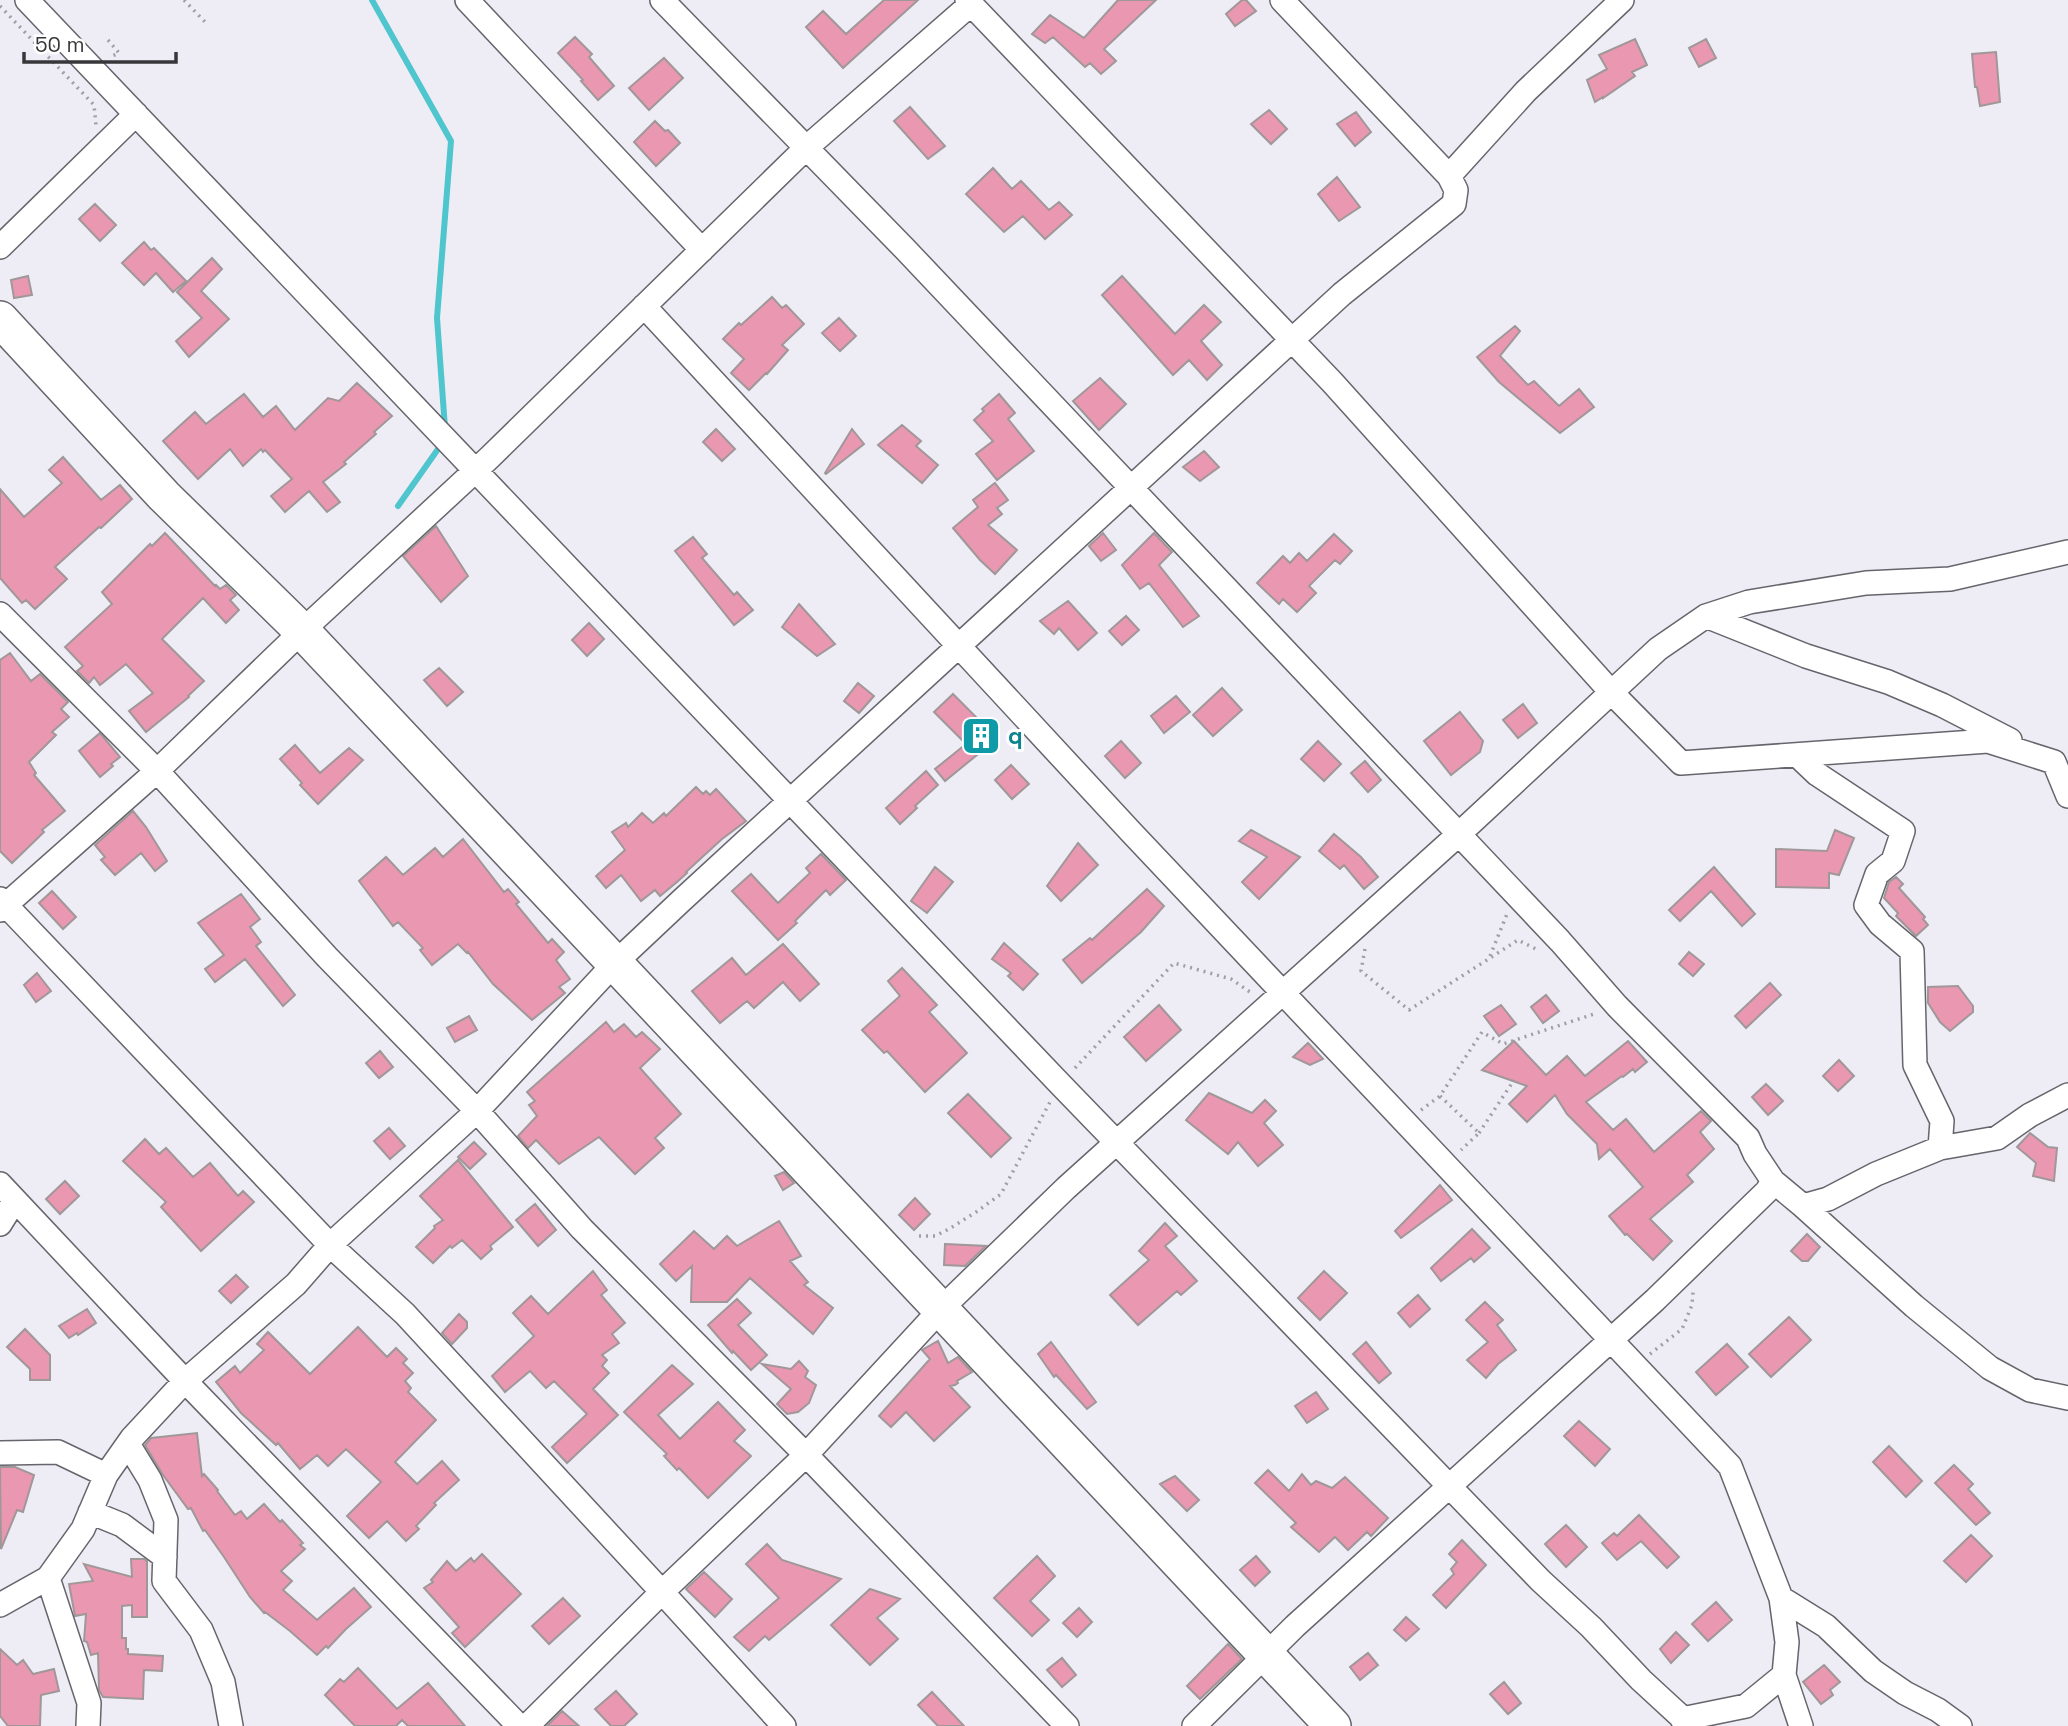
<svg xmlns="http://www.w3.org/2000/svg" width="2068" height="1726" font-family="'Space Grotesk',sans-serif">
<rect width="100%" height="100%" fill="#eeedf6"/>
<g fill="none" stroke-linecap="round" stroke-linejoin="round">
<!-- stream -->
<path stroke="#4fc5ce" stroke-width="6" d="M372,0L451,141L437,318L445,428
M398,506L443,442"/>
</g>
<!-- building -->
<path fill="#ea97b1" stroke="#a09799" stroke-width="2" d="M884,0H918L843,68L806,27L823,11L846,34Z
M1118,0H1156L1104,49L1116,61L1101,74L1090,63L1085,67L1053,37L1045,43L1032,34L1050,15L1084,38Z
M1242,0H1246L1256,11L1235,26L1226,14Z
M575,37L592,54L589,57L614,86L598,100L581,81L583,80L558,53Z
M1635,39L1647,65L1632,72L1635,76L1603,98V97L1595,102L1587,80L1607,69L1599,55Z
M1706,39L1716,58L1699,67L1689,48Z
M1996,52L2000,102L1980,106L1977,87H1975L1972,54Z
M664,58L683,78L649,110L629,88Z
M910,107L945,146L928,159L894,121Z
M1269,110L1287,129L1271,144L1251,124Z
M1356,112L1371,132L1355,146L1337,124Z
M655,121L665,131L668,130L680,143L656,166L634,142Z
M993,168L1012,189L1021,181L1049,210L1059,202L1072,215L1045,239L1023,216L1004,232L966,194Z
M1337,177L1360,207L1339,221L1318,194Z
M95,204L116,225L100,241L79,219Z
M144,242L151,250L154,248L186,281L173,292L156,273L144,285L122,263Z
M212,258L222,269L201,291L229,319L189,357L176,341L202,318L177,292Z
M28,276L32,295L14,298L11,280Z
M1122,276L1175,334L1204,305L1221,322L1201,341L1222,365L1207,380L1189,360L1173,375L1102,295Z
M772,297L782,308L786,305L804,324L782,345L788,350L767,374L766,373L749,390L731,373L744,359L723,339L739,323L741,325Z
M839,318L856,336L840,351L822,333Z
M1515,326L1520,331L1500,356L1528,385L1534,381L1559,406L1579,389L1594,407L1560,433L1499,382L1477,357Z
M1100,378L1126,404L1099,430L1073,401Z
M357,383L392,416L374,432L376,434L344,462L346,464L323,482L340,502L327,512L309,491L285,512L271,496L292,479L265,450L263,452L261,449L243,466L230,449L198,479L163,441L195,412L206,424L244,394L263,417L276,406L295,430L328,398L339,401Z
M999,394L1015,413L1008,419L1034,451L997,480L976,454L993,441L974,420L984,411L982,409Z
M902,425L921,441L916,446L938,465L922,483L878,445Z
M716,429L735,449L722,461L703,442Z
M852,429L864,444L826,474L825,473Z
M1204,451L1219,467L1200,481L1183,467Z
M63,457L101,500L120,485L132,499L101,528L99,527L55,567L67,579L35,609L26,600L22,603L0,578V489L24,517L62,483L49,470Z
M995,483L1008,500L997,508L1002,514L988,525L1017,550L995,574L980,560L953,528L978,507L973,500Z
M436,526L468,576L441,602L403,556Z
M165,533L215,586L216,585L220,589L226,585L236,595L230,600L239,610L226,623L203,598L162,639L204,681L188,696L189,697L146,732L129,711L153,693L126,664L100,685L94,677L89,683L77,671L83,666L65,647L112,604L102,592L150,544L152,546Z
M1103,533L1116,550L1101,561L1089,546Z
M1154,533L1172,552L1159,565L1199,616L1183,627L1149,583L1140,589L1122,565Z
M1334,534L1352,551L1340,564L1335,560L1309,586L1316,593L1297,612L1283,599L1279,604L1257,583L1283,556L1290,563L1299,553L1307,561Z
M693,537L707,554L702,558L734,595L737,592L753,610L734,625L675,551Z
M1068,601L1097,633L1078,650L1059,628L1054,634L1040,621Z
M799,604L835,644L817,656L782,627Z
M1126,616L1139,630L1122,645L1109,631Z
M589,623L604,639L587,656L572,640Z
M10,653L31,681L40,674L68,702L61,709L69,717L52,732L56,735L29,762L36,773L34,775L65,811L42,830L44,832L12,863L0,851V660Z
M439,668L463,692L447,706L424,680Z
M858,683L874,696L859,713L844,701Z
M1222,688L1242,710L1213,736L1193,715Z
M953,694L983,724L993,742L945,781L935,769L966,744L934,712Z
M1176,696L1190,712L1164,733L1151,716Z
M1523,704L1537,723L1518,738L1503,720Z
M1460,712L1483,741L1480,752L1451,775L1424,741Z
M100,733L120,757L111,764L113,766L100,777L79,751Z
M1121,741L1141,763L1125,778L1105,756Z
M1318,741L1341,764L1324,781L1301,759Z
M295,745L320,773L349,748L363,760L318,804L300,785L302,783L280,759Z
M1365,761L1381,780L1368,792L1351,773Z
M1011,765L1029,784L1012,799L995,780Z
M926,771L938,785L915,806L917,808L900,824L886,808Z
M696,787L703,794L706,791L710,795L716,789L746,821L722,839L686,872L687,873L677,882L660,896L655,890L641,901L621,875L606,888L596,876L625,850L612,832L626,823L628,827L642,813L653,823L664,813L666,816Z
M133,811L146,827L167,861L155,871L141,853L115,875L101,860L105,857L95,845Z
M1251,830L1300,857L1259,899L1242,882L1267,857L1239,841Z
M1835,830L1854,838L1839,875L1829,873V888L1776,887V849L1827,851Z
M1334,834L1361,857L1378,877L1364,889L1344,865L1340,869L1319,851Z
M463,839L504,892L508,889L519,902L516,904L548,943L552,939L564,952L556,960L570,979L559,987L565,993L532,1020L493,984L468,952L467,953L458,944L432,965L420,950L423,948L398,922L393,926L359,881L386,857L403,875L435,848L443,857Z
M1078,843L1098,865L1061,901L1047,886Z
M821,854L846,880L830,895L826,890L795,921L797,923L778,940L732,891L751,874L778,903L810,873L806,868Z
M935,867L953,882L927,913L911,901Z
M1714,867L1755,914L1742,926L1711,891L1680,921L1669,910Z
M1896,877L1903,884L1899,888L1925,917L1923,919L1928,925L1916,936L1896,916L1898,913L1884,898L1889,882Z
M1147,889L1164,906L1141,932L1082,983L1063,960L1090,938L1092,940Z
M52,891L76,917L63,929L39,903Z
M241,894L260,919L250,927L261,942L256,946L295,995L283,1006L245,959L215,982L205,969L224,955L198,923Z
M1004,943L1038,974L1023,990L1008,976L1011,973L992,959Z
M783,944L819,984L800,1001L783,982L754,1008L747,1001L720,1023L692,991L732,958L746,975Z
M1689,952L1704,964L1693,976L1679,964Z
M902,968L937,1005L929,1012L967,1053L925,1092L887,1051L884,1053L862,1030L900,996L888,981Z
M37,973L51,991L36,1002L24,985Z
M1770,983L1781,995L1746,1028L1735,1016Z
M1958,986L1973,1006V1012L1950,1031L1940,1022L1928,1003V987Z
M1546,995L1559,1011L1543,1023L1531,1007Z
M1159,1005L1181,1030L1146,1061L1124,1037Z
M1501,1005L1516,1024L1499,1036L1484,1016Z
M469,1016L477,1030L455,1042L447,1028Z
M606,1022L614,1032L624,1024L636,1037L642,1032L660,1049L640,1068L681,1114L655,1138L664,1148L635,1174L599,1137L559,1164L536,1140L528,1148L518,1136L537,1116L529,1105L535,1101L527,1092Z
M1514,1041L1546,1075L1567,1056L1585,1076L1628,1041L1647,1062L1635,1072L1633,1069L1623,1077L1622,1076L1586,1102L1613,1130L1626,1119L1654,1152L1701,1111L1711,1121L1700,1132L1714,1149L1687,1175L1693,1182L1650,1219L1672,1241L1653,1260L1627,1234L1625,1235L1609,1216L1643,1187L1610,1149L1599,1159L1597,1144L1567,1114L1555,1095L1527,1122L1509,1104L1527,1086L1482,1070Z
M1308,1043L1323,1059L1310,1065L1293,1057Z
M380,1051L393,1067L379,1078L366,1063Z
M1839,1060L1854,1076L1838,1091L1823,1076Z
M1766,1084L1783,1101L1768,1115L1752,1097Z
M1209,1093L1252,1113L1265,1100L1276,1111L1264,1123L1283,1145L1258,1166L1238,1142L1228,1154L1186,1120Z
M968,1094L1011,1138L991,1157L948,1113Z
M389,1128L405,1146L390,1159L374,1141Z
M2030,1133L2048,1147L2057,1148L2054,1181L2033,1176L2036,1163L2017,1147Z
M145,1139L159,1154L166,1148L193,1177L210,1163L238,1196L243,1191L254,1202L201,1251L161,1207L166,1202L123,1161Z
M474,1142L486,1154L470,1169L458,1157Z
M458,1160L513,1227L490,1246L492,1249L481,1259L462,1240L452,1248L450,1246L433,1263L416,1247L435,1228L434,1226L443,1220L420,1196Z
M784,1172L794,1183L783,1190L775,1176Z
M65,1181L79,1196L60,1214L46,1199Z
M1440,1185L1452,1200L1401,1238L1395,1231Z
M915,1198L930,1214L914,1230L899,1215Z
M535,1204L556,1230L538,1246L516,1220Z
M779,1221L801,1256L790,1261L808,1282L804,1285L833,1308L813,1334L750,1278L727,1302H691L692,1266L676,1281L660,1264L694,1231L714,1249L727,1236L737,1246Z
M1165,1223L1177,1236L1165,1246L1197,1281L1181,1295L1177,1291L1138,1325L1110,1295L1149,1260L1139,1251Z
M1472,1229L1490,1248L1474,1262L1471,1258L1441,1281L1431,1268Z
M1807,1234L1820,1247L1808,1261H1802L1791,1251Z
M945,1244L986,1246L965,1266L944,1265Z
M593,1271L607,1290L601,1295L625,1323L612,1334L619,1343L602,1355L607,1360L602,1366L609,1373L593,1389L618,1415L567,1463L552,1447L587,1414L554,1381L546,1388L530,1371L505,1392L492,1376L534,1336L513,1313L531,1296L548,1314Z
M1324,1271L1347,1293L1320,1320L1298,1298Z
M236,1275L248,1287L231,1303L219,1291Z
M1418,1295L1430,1309L1410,1327L1398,1313Z
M737,1299L751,1313L738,1325L767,1355L751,1370L733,1351L732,1353L708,1325Z
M1485,1302L1503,1320L1497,1325L1516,1350L1498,1364L1486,1378L1467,1360L1488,1342L1466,1320Z
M87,1309L96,1323L78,1335L77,1333L69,1338L59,1326Z
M459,1314L467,1322V1328L452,1344L442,1333Z
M1789,1317L1811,1340L1771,1377L1749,1354Z
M358,1327L387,1357L396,1348L407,1359L403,1363L413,1373L405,1381L411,1388L408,1392L436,1420L395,1462L417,1484L442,1461L459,1480L434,1503L436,1505L416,1526L419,1529L406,1541L387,1521L369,1538L347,1516L381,1482L346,1449L328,1466L317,1455L300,1469L278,1443L276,1445L241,1413L216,1382L235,1366L240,1373L264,1350L257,1344L268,1332L310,1374Z
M25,1329L50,1355V1380H30V1369L7,1347Z
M938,1341L948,1363L958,1357L972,1372L957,1381L958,1383L955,1385L950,1386L970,1407L934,1441L906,1412L891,1427L879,1416L930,1359L922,1350Z
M1051,1342L1096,1402L1087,1409L1056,1375L1054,1377L1038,1354Z
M1366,1342L1391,1373L1379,1383L1353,1354Z
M1727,1344L1748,1367L1716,1395L1696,1372Z
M799,1361L808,1371L805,1377L816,1385L809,1403L798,1412L787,1414L777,1404L791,1389L762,1364L791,1369Z
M672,1365L693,1384L658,1415L680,1439L718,1402L745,1430L734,1441L751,1456L708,1498L679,1468L677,1470L664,1456L667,1454L624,1412Z
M1316,1392L1328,1409L1307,1423L1295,1406Z
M1579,1421L1610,1449L1595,1466L1564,1436Z
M197,1433L202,1476L204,1474L218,1490L217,1491L235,1515L241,1511L247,1519L264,1504L280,1522L282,1520L303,1543L300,1545L305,1549L281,1571L292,1581L283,1590L317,1620L354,1588L371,1607L346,1629L328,1648L326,1646L317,1655L290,1631L265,1612L264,1613L250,1597L224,1557L205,1530L203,1531L191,1508L188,1509L163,1475L145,1445L151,1438Z
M1889,1446L1922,1481L1906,1497L1873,1462Z
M1954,1465L1973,1484L1968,1489L1990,1513L1976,1525L1935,1483Z
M0,1467H15L34,1475L23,1512L17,1510L1,1549Z
M1268,1470L1289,1491L1302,1474L1311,1485L1316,1481L1332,1488L1345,1477L1388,1518L1371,1536L1367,1532L1348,1550L1335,1537L1319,1552L1291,1527L1296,1523L1255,1483Z
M1175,1476L1199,1500L1187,1511L1160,1484Z
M1639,1515L1679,1557L1667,1568L1641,1541L1617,1560L1602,1543L1614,1533L1617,1536Z
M1566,1525L1587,1547L1566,1567L1545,1544Z
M1971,1535L1992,1556L1966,1582L1944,1561Z
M1462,1540L1486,1565L1446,1608L1433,1595L1454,1574L1451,1569L1457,1562L1449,1554Z
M767,1544L782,1560L841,1579L769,1640L765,1636L749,1651L734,1637L779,1598L746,1564Z
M482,1554L521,1594L465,1647L452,1633L459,1627L424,1588L433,1582L431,1580L447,1561L456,1571L471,1558L474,1562Z
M1037,1556L1055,1576L1030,1601L1049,1620L1032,1636L994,1598Z
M1256,1556L1270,1572L1255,1586L1240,1570Z
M131,1559H144L147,1561V1617H132V1605L122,1606V1638H126V1649H128V1654L163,1656L162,1671L144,1670L143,1699L103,1697L99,1690L98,1653L91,1655L87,1642L84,1641L86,1614L75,1616L69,1584L93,1581L84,1564L132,1577Z
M704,1572L732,1599L715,1617L686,1589Z
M870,1589L900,1599L877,1618L898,1639L870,1665L831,1625Z
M563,1598L580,1616L549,1644L532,1626Z
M1716,1602L1732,1620L1708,1641L1692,1624Z
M1079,1608L1092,1622L1077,1637L1063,1623Z
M1406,1617L1419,1629L1406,1641L1394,1630Z
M1676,1632L1689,1645L1671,1663L1660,1649Z
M1228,1644L1242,1659L1200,1699L1187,1686Z
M0,1649L17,1665L23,1660L33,1674L54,1669L59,1691L41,1695L40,1726H8L0,1716Z
M1368,1653L1378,1665L1360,1680L1350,1667Z
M1062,1658L1076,1675L1062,1687L1047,1670Z
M1824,1665L1840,1682L1830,1690L1833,1695L1821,1704L1803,1682Z
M358,1668L397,1709L428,1683L465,1726H408L402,1720L396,1726H355L325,1695L340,1679L344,1682Z
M1504,1682L1521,1703L1508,1714L1490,1694Z
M616,1691L637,1714L624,1726H611L595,1709Z
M932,1692L964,1726H938L918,1705Z
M562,1711L579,1726H547Z"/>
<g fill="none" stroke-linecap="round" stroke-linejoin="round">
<!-- street casing -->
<g stroke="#65656c" stroke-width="26">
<path id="street" d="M27,0L1060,1084L1541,1581L1591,1627L1641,1680L1691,1726
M467,0L702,250
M662,0L904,248L1560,941L1617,1006L1748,1138L1755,1154L1773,1181L1767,1191L1655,1300L1295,1626L1194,1726
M967,0L1332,382L1612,693L1681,763L1988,741L2054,762L2068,796
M1449,176L1526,91L1622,0
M0,247L136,114
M644,306L1131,832L1730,1466L1781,1598
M0,614L157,771L327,957L477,1111L582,1229L812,1461L1067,1726
M1706,616L1806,656L1888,682L1942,705L2010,740
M1797,755L1817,774L1903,831L1893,861L1877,874L1866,905L1880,924L1912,951L1915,1065L1942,1121L1940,1148
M0,899L330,1245L405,1314L662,1592L784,1726
M0,910L157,771L302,631L489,458L806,148L971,4
M1773,1181L1803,1206L1914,1306L1990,1368L2030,1390L2068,1398
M0,1184L185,1381L519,1726
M1803,1206L1828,1199L1876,1174L1940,1148L1997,1138L2030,1115L2068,1095
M0,1224L15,1200
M128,1444L150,1480L166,1520L164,1581L201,1630L223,1682L231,1726
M0,1453L58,1452L106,1475
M90,1512L122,1525L165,1557
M48,1578L89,1703L88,1726
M0,1605L48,1578L83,1529L106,1475L132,1438L185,1381L296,1284L330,1245L477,1111L614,964L682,900L1342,294L1454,204L1456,190L1449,176L1282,0
M1784,1675L1801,1726
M1682,1719L1746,1706L1784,1675L1787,1642L1781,1598L1826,1626L1873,1671L1905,1693L1938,1710L1960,1726
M527,1726L662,1592L806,1455L940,1310L1066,1188L1459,834L1658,649L1706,616L1749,602L1866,583L1950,579L2068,552"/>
</g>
<!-- primary casing -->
<g stroke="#65656c" stroke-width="38">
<path id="primary" d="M0,319L164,496L302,631L1333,1726"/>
</g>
<!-- path -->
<path stroke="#9f9ea5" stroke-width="3.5" stroke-dasharray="2 5" stroke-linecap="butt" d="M184,0L208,25
M0,6L94,105L96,125
M108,40L119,53L112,56
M1365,949L1361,971L1409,1010L1518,940L1538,950
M1490,956L1507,914
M1075,1068L1174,963L1231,979L1250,992
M1440,1096L1479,1133L1461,1150
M1421,1110L1440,1096L1482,1032L1503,1044L1597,1013
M1479,1133L1514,1080
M919,1236H935L949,1229L976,1212L1001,1194L1050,1102
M1650,1354L1682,1329L1692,1305L1693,1292"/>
<!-- street -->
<use href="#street" stroke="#fff" stroke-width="23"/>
<!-- primary -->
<use href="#primary" stroke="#fff" stroke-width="35"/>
</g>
<!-- icons -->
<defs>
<g id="building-square" transform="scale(2.0125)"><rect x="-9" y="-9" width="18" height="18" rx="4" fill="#0f9aa8" stroke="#fff"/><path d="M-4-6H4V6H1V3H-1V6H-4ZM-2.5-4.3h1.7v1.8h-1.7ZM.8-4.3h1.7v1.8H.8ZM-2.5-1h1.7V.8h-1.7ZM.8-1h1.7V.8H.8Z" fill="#fff"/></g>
</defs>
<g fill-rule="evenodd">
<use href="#building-square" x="981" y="736"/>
</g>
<g text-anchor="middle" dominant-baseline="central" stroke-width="6" stroke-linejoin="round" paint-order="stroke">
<!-- culture labels -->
<g font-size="23" font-weight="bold" fill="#0d838f" stroke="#fff" text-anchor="start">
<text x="1008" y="736">q</text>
</g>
</g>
<!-- scale -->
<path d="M24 52v10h152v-10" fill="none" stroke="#37373a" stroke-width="3.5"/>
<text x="35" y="52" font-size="21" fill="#37373a" stroke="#ffffff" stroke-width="5" paint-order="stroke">50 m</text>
</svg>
